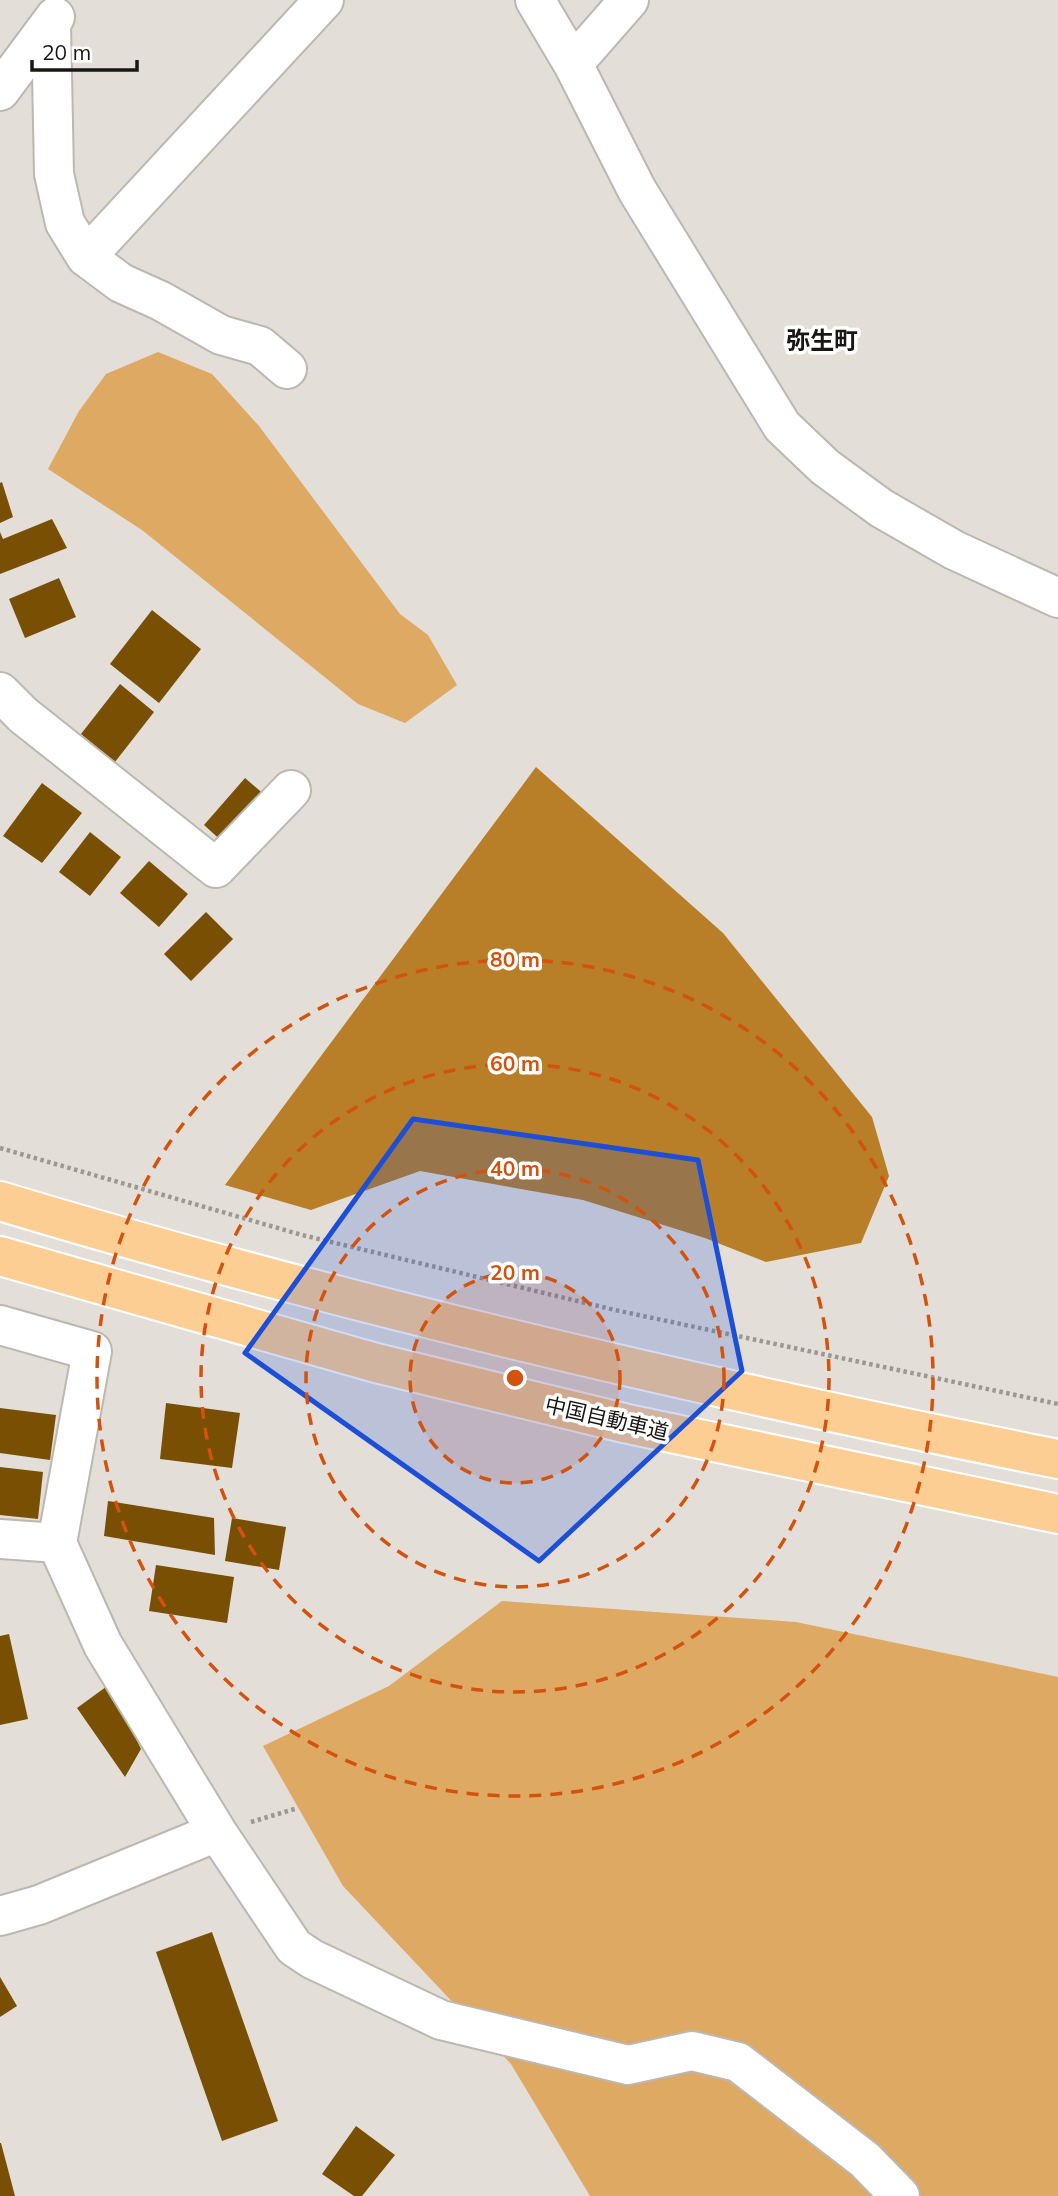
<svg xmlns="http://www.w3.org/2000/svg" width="1058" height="2196" font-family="Mulish,'Noto Sans JP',sans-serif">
<rect width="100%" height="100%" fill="#e3ded7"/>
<!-- green -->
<path fill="#dea962" d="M158,352L212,374L259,426L400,614L428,635L457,685L405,723L358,704L142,530L48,469L79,411L106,374Z
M502,1601L796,1622L1058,1677V2196H590L511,2064L343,1886L263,1746L389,1686Z"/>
<!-- water -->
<path fill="#b87f28" d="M536,767L723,933L872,1117L889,1176L861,1243L766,1262L705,1238L583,1200L420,1171L311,1210L225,1185Z"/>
<!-- building -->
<path fill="#794f04" d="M2,482L13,517L0,523V483Z
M52,519L67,548L0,574V532L3,539Z
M59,578L76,617L25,638L9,599Z
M152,610L201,649L159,703L110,664Z
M120,684L154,712L115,762L81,734Z
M245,778L266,796L225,844L204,825Z
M42,783L82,813L42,863L3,836Z
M90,832L121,857L90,896L59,872Z
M149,861L188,894L159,927L120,893Z
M206,912L233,939L191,981L164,954Z
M166,1403L240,1413L232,1468L160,1459Z
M0,1408L56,1415L50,1460L0,1453Z
M0,1467L43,1472L38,1519L0,1515Z
M108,1501L214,1518L215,1555L104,1536Z
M232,1518L286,1527L279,1570L225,1561Z
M156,1565L234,1577L227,1623L149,1611Z
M9,1634L28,1719L0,1725V1636Z
M110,1684L141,1749L125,1777L77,1708Z
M212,1932L278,2121L222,2141L156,1952Z
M0,1977L17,2006L0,2017Z
M356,2126L395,2155L362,2196H354L322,2174Z
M0,2143H1L15,2196H0Z"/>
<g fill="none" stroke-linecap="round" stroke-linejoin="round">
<!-- street casing -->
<g stroke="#bcb7b0" stroke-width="42">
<path id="street" d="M535,0L573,64L637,190L782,426L825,467L881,508L954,550L1058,598
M51,23L54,174L65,223L86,257L121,283L161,301L221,335L260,346L287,369
M573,64L629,0
M0,91L55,17
M86,257L324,0
M0,692L23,715L216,868L291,790
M0,1325L92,1351L57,1543L0,1539
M57,1543L103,1645L217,1832L294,1947L312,1959L441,2020L628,2065L692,2051L738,2062L865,2160L900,2196
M0,1916L39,1905L217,1832"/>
</g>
<!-- highway casing -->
<g stroke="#fff" stroke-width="42">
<path id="highway" d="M0,1201C348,1306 702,1388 1058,1459
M0,1256L376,1363L628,1424L1058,1514"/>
</g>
<!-- path -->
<path stroke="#9b9791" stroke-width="4.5" stroke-dasharray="3.5 3.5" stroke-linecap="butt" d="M0,1148L302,1235L615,1310L1058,1404
M251,1822L298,1808"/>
<!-- street -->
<use href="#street" stroke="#fff" stroke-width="38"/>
<!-- highway -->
<use href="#highway" stroke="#fdce93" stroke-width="38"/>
</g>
<!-- marked area -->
<path fill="#1d4ed8" fill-opacity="0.2" stroke="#1d4ed8" stroke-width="5" stroke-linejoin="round" d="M413,1119L698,1160L742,1371L539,1561L245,1353Z"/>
<!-- distance rings -->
<circle cx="515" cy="1378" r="105" fill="#d3520d" fill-opacity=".12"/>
<g fill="none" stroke="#d3520d" stroke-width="3.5" stroke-dasharray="12 9">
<circle cx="515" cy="1378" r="105"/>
<circle cx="515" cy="1378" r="209"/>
<circle cx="515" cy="1378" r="314"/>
<circle cx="515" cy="1378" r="418"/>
</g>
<g text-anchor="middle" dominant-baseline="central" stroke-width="7" stroke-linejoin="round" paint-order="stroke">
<!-- street labels -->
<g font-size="21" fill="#191714" stroke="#fff">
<text transform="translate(607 1418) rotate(13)">中国自動車道</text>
</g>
<!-- quarter labels -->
<g font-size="24" font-weight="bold" fill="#191714" stroke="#fff">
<text x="822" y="340">弥生町</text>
</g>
</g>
<circle cx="515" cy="1378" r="10" fill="#d3520d" stroke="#fff" stroke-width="3.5"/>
<g font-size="21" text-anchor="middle" font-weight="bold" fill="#d3520d" stroke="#fff" stroke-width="7" stroke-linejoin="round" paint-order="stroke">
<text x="515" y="967">80 m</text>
<text x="515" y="1071">60 m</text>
<text x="515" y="1176">40 m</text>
<text x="515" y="1280">20 m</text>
</g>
<!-- scale -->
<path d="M32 60v10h105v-10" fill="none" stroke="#191714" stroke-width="3.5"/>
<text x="42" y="60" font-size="21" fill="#191714" stroke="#ffffff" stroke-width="5" paint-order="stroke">20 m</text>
</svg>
